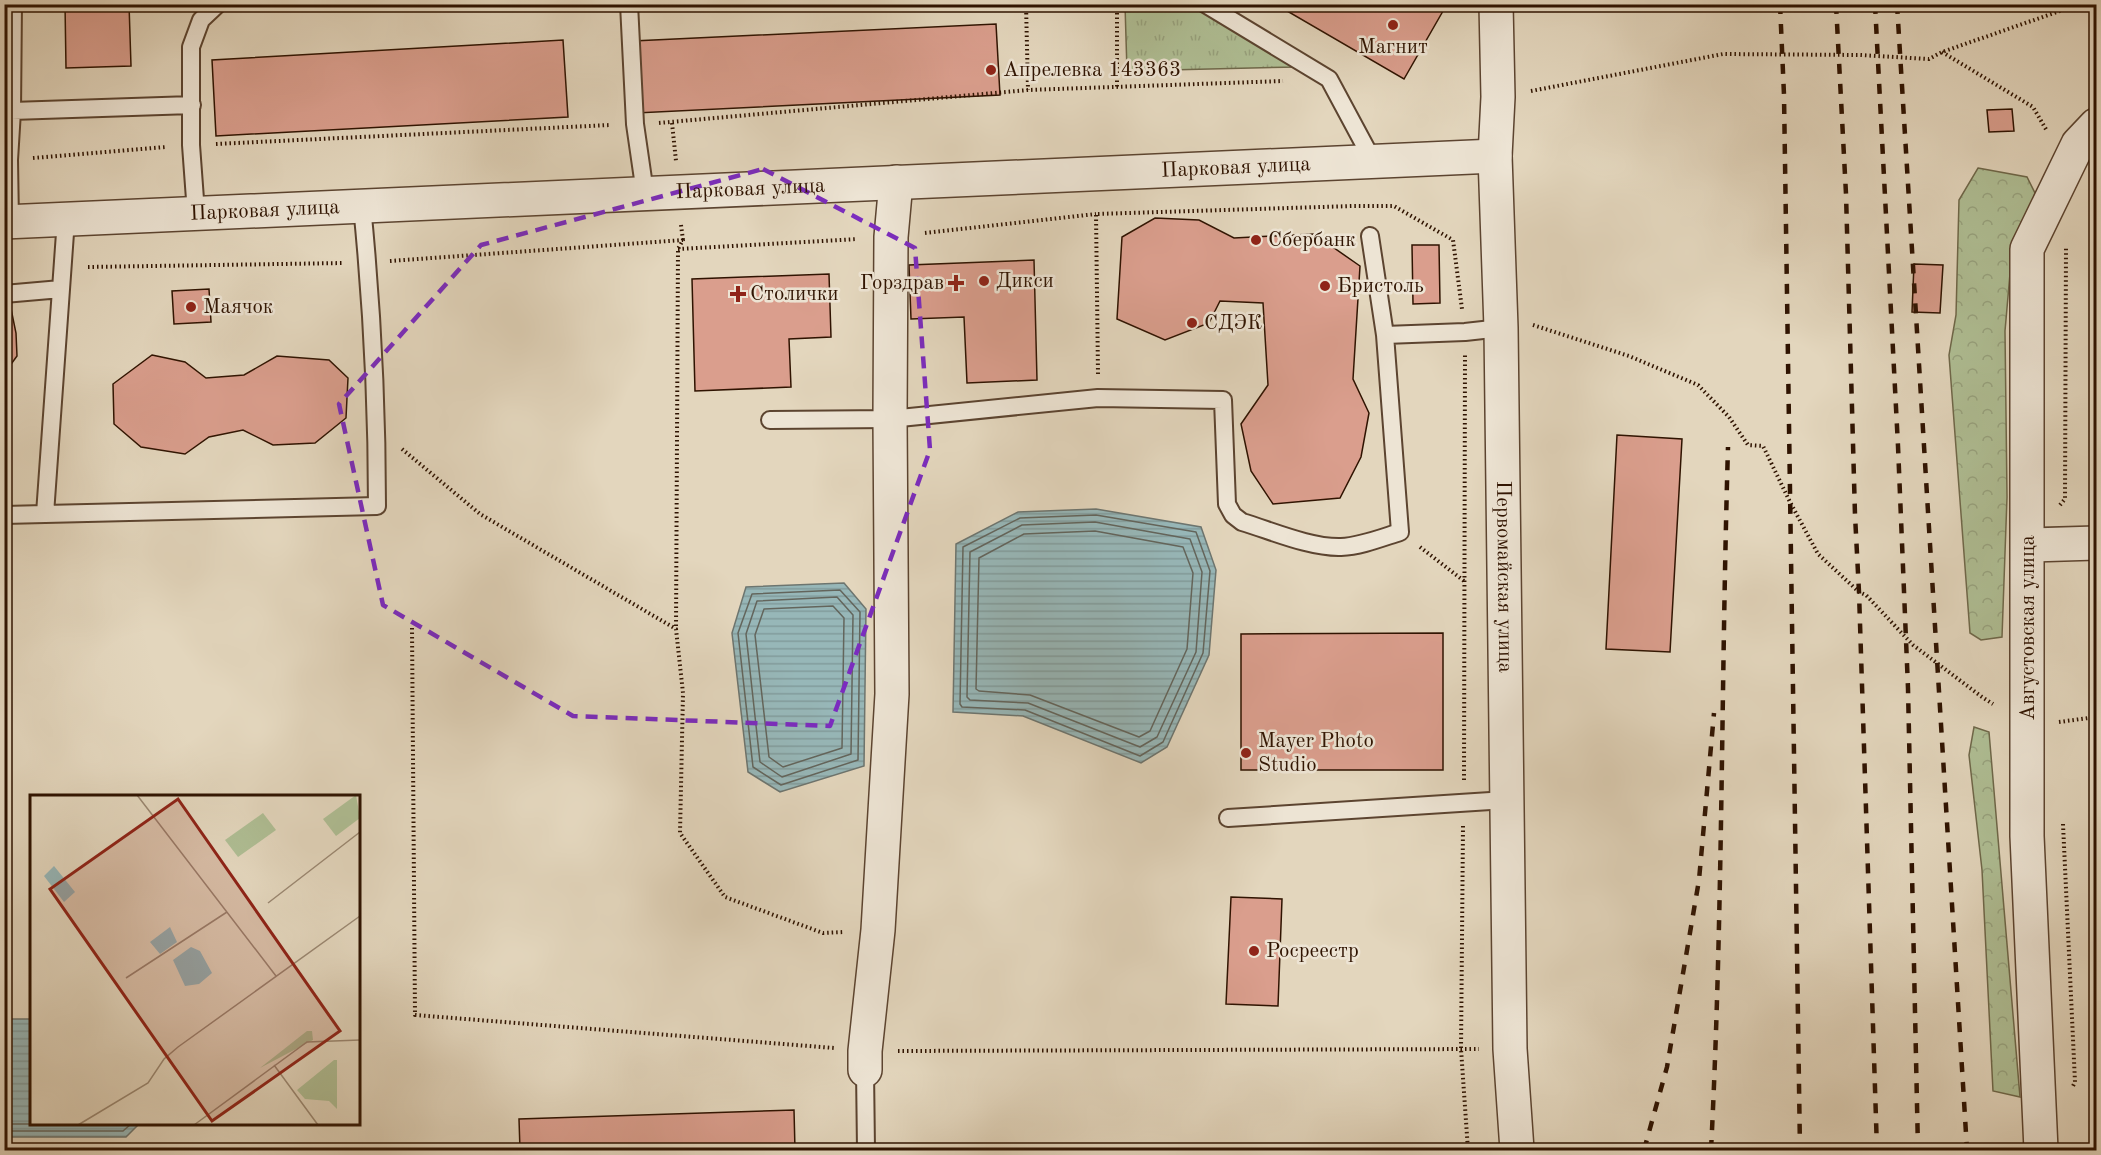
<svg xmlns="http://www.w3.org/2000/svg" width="2101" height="1155" font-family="'Old Standard TT',serif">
<defs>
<pattern id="forest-crowns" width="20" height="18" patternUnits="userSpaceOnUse" patternTransform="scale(1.5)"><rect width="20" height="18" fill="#afbe94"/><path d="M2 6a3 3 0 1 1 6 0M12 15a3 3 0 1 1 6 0" fill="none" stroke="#97a27e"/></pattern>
<pattern id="park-tufts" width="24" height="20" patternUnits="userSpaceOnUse" patternTransform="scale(1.5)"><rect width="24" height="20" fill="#afbe94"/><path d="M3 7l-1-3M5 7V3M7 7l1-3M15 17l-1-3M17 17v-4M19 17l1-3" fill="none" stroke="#97a27e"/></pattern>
<pattern id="water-rules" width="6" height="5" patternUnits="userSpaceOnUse" patternTransform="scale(1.5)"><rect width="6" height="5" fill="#97b7b8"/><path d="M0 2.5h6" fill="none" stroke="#829c9c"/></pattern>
</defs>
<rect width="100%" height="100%" fill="#e3d6bd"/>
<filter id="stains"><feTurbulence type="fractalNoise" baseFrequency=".00333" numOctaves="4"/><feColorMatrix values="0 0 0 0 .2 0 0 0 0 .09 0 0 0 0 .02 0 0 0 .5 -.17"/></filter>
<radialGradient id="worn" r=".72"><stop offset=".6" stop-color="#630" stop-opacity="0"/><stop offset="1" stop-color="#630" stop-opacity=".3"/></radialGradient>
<!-- forest -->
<path fill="url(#forest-crowns)" stroke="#6f684a" stroke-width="1.5" d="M1978,168L2027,177L2037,197L2013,239L2005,331L2007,497L2002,637L1981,640L1970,633L1949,355L1956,315L1959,200Z
M1974,727L1989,732L2020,1097L1993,1091L1982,870L1969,755Z"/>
<!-- park -->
<path fill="url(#park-tufts)" stroke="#6f684a" stroke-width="1.5" d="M1125,5H1191L1296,67L1127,71Z"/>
<!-- water -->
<path fill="url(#water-rules)" stroke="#6d756f" stroke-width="1.5" d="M1096,509L1201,527L1216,570L1209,655L1167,747L1141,763L1023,716L953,712L956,544L1018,512Z
M844,583L866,609L864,766L780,792L748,772L732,633L746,587Z
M5,1019H31L32,1124H139L126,1137H5Z"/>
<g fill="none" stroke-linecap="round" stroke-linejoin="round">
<!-- shore -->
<path stroke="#63655c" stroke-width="1.5" d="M1096,515L1196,532L1210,571L1203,653L1163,742L1140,756L1025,710L962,707L960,704L963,547L1020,518Z
M1095,522L1190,539L1202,572L1196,652L1157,737L1140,747L1028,703L970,700L967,697L970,552L1022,525Z
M1095,531L1183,547L1193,573L1187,649L1150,731L1139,737L1030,695L979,691L976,689L979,558L1024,534Z
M840,590L860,612L858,760L781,785L753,767L738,633L752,594Z
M837,597L853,615L851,754L782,777L760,762L746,634L757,601Z
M833,606L844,618L842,748L783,767L769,757L755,635L764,609Z
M4,1124H79
M4,1131H123L131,1124"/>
</g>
<!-- building -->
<path fill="#da9e8d" stroke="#2f1301" stroke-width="1.5" d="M65,4H129L131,66L66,68Z
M1275,4H1447L1404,79Z
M996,24L1000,95L636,113L633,41Z
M563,40L568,117L216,136L212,60Z
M2012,109L2014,131L1989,132L1987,110Z
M1155,218L1199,220L1234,238L1314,234L1360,266L1353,379L1369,413L1361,457L1340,498L1273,504L1251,471L1241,424L1268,385L1263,303L1220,301L1209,323L1165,340L1117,319L1122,237Z
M1412,245H1439L1440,303L1413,304Z
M1034,260L1037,380L967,383L964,317L911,319L909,265Z
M1914,264L1943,265L1940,313L1912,312Z
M829,274L831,337L789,339L791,387L695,391L692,279Z
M209,289L211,322L174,324L172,291Z
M4,299H9L16,333L17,356L4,374Z
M152,355L185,362L206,378L244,375L277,356L329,360L348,378L346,418L315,443L273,445L243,430L209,437L185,454L141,447L114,424L113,384Z
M1617,435L1682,439L1670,652L1606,649Z
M1443,633V770H1241V634Z
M1231,897L1282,899L1278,1006L1226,1004Z
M794,1110L795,1150H520L519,1119Z"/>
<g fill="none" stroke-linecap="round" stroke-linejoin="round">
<!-- lane casing -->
<g stroke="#5c4430" stroke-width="20">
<path id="lane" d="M629,4L635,124L645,193
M1205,4L1329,79L1373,161
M12,111L192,105
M196,213L191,145V47L201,20L218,4
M66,219L45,514L377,506C377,406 372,306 362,206
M10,222L9,160L12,111L13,4
M4,294L61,289
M1385,335L1465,332L1501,328
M770,420L890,419L1098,398L1223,400L1227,504L1233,515L1242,522C1272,531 1311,548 1341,547C1361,546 1381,538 1400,532L1385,335L1370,236
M4,515L45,514
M1228,818L1506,800
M865,1070L866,1150"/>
</g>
<!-- street casing -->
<g stroke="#5c4430" stroke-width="36">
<g id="street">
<path id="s1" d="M1496,4L1498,97L1495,156L1501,328L1510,1049L1517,1150"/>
<path id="s2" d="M4,222L1495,156"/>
<path d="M2028,545L2096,543"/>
<path d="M865,1070V1051L878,930L892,694L890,419L891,237L896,182"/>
<path d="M2041,1150L2027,836V249L2078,144L2096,125"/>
</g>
</g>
<!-- path -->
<path stroke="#2f1301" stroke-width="4" stroke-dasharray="1.5 3" stroke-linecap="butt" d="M1026,4L1028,90
M1117,4V87
M1942,52L2033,107L2047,131
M1531,91L1723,54L1860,55L1929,59L1942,52L2080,4
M659,123L1028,90L1283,81
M672,123L676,161
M216,144L610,125
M33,158L166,147
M681,225L683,240
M925,233L1096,214
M678,249L857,239
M390,261L683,240L678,249L676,629
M88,267L344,263
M1533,325L1629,356L1698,385L1729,417L1748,445L1763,446L1790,502L1818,554L1859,592L1866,595L1913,645L1982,697L1993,704
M1098,374L1096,214L1353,206H1394L1453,240L1462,309
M402,449L480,514L676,629L683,693L680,833L725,897L823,933L844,932
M2060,505L2065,499L2066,247
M1420,547L1464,581
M412,628L415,1015L834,1048
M2059,722L2096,717
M1464,780L1465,355
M2063,824L2075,1082L2073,1086
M1463,826L1461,1049L1468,1150
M898,1051L1479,1049"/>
<!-- lane -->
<use href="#lane" stroke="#ede4d4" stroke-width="16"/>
<!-- street -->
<use href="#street" stroke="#ede4d4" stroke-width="33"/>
<!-- rail -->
<path stroke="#2f1301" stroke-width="4.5" stroke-dasharray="10 10" stroke-linecap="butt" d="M1780,4L1784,95L1800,1150
M1836,4L1846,194L1855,515L1859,592L1877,1150
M1875,4L1898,446L1908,688L1918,1150
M1897,4L1967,1150
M1644,1150L1667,1067L1699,880L1714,713
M1711,1150C1723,916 1721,682 1728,447"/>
</g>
<!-- marked area -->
<path fill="none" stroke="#7b2cbf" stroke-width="4.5" stroke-dasharray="12 8" stroke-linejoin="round" d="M763,169L915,248L930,450L830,726L573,716L383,605L339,404L481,245Z"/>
<!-- markers -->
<g fill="#8f2418" stroke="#ede4d4" stroke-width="2">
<circle cx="1393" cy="25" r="6"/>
<circle cx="991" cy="70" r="6"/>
<circle cx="1256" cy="240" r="6"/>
<circle cx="984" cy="281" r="6"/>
<path d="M953 274h6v6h6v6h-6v6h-6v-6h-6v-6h6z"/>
<circle cx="1325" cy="286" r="6"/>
<path d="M735 285h6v6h6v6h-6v6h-6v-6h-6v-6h6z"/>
<circle cx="191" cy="307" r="6"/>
<circle cx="1192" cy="323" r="6"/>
<circle cx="1246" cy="753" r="6"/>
<circle cx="1254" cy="951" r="6"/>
</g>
<g text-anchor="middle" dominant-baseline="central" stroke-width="5" stroke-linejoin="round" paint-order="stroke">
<!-- poi labels -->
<g font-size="21" fill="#2f1301" stroke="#ede4d4" text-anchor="start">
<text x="1393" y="47" text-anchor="middle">Магнит</text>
<text x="1003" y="70">Апрелевка 143363</text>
<text x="1268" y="240">Сбербанк</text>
<text x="996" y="281">Дикси</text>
<text x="944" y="283" text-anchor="end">Горздрав</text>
<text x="1337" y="286">Бристоль</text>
<text x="750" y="294">Столички</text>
<text x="203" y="307">Маячок</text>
<text x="1204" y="323">СДЭК</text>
<text x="1258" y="741">Mayer Photo<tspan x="1258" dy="24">Studio</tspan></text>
<text x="1266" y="951">Росреестр</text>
</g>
<!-- street labels -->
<g font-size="21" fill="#2f1301" stroke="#ede4d4">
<text stroke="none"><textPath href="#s2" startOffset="1233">Парковая улица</textPath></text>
<text stroke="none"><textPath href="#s2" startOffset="747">Парковая улица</textPath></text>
<text stroke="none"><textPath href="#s2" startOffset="261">Парковая улица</textPath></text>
<text stroke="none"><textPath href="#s1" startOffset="573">Первомайская улица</textPath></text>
<text transform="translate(2028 628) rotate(-90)">Августовская улица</text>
</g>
</g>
<!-- overview -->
<g transform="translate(30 795)">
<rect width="330" height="330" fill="#e3d6bd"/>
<path d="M277,236H282L283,245L230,273ZM304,265H307V314L299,306L275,304L267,295Z" fill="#afbe94"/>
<path d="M233,18L246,35L208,62L195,45Z" fill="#afbe94"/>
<path d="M326,0L330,23L306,41L293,24Z" fill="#afbe94"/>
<path d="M24,71L45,97L34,107L14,81ZM140,132L147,147L130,159L120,147ZM161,152L170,156L182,178L169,189L155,191L143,165Z" fill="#97b7b8"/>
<path fill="none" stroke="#9b8872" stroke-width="1.5" d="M107,0L246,181M238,108L330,37M96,183L197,117M244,270L288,330M48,330L118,288L134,264L148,252L330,121M164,330L277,247L330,245"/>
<path fill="#8f2418" fill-opacity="0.15" stroke="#8f2418" stroke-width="3" d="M148,4L310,236L182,326L20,94Z"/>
<rect width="330" height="330" fill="none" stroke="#2f1301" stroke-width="3"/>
</g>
<!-- margin -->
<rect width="2101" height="1155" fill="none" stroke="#e3d6bd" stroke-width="24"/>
<rect x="6" y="6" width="2089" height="1143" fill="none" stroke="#2f1301" stroke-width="3"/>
<rect x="12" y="12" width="2077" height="1131" fill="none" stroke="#2f1301" stroke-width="1.5"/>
<rect width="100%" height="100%" filter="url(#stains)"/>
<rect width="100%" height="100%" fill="url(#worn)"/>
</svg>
